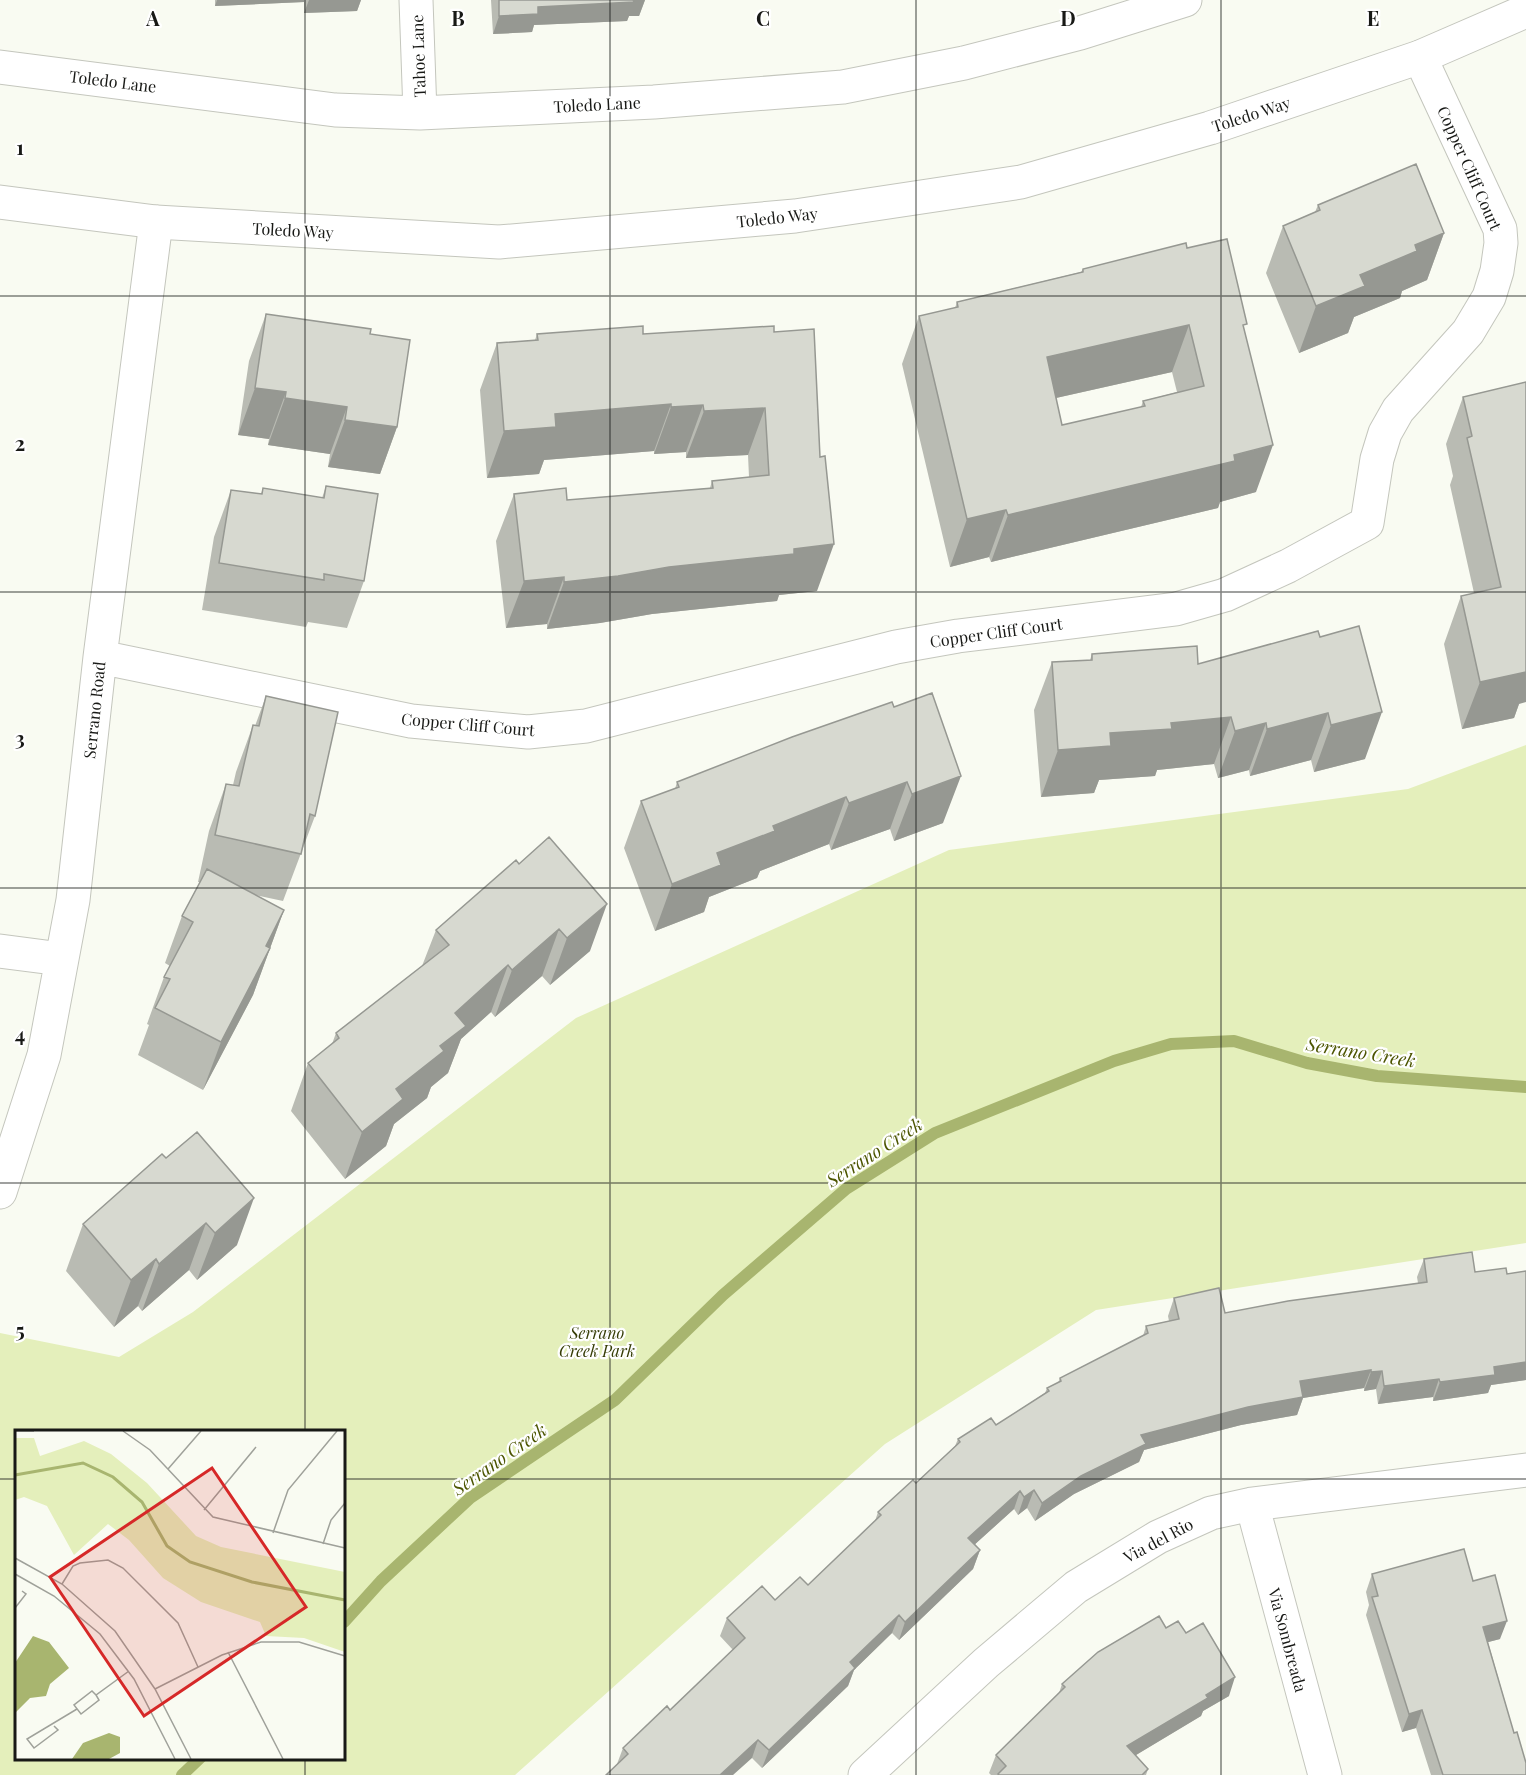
<svg xmlns="http://www.w3.org/2000/svg" width="1526" height="1775" font-family="'Playfair Display',serif">
<rect width="100%" height="100%" fill="#f9fbf2"/>
<!-- green -->
<path fill="#e4efbb" fill-rule="evenodd" d="M1526,745V1243L1096,1310L885,1444L515,1775H0V1333L119,1357L193,1312L576,1018L949,850L1408,789ZM16,1432H344V1758H16Z"/>
<g fill="none" stroke-linecap="round" stroke-linejoin="round">
<!-- stream -->
<path stroke="#a8b56f" stroke-width="12" d="M344,1622L381,1581L470,1498L615,1400L723,1295L846,1189L935,1133L1114,1061L1171,1044L1234,1041L1307,1063L1377,1076L1526,1087
M182,1775L200,1758"/>
<!-- minor casing -->
<g stroke="#c4c6bd" stroke-width="35">
<path id="minor" d="M416,0L420,113
M0,67L335,110L420,113L654,102L843,87L964,63L1080,33L1185,0
M100,657L411,721L528,732L586,726L896,647L958,636L1176,609L1225,595L1288,566L1367,523L1377,459L1385,433L1398,410L1468,332L1489,297L1497,271L1501,243L1500,229L1420,57
M0,951L61,959
M0,1192L44,1055L73,900L100,657L156,222
M1252,1504L1325,1775
M865,1775L986,1663L1076,1587L1158,1537L1211,1513L1252,1504L1526,1470"/>
</g>
<!-- major casing -->
<g stroke="#c4c6bd" stroke-width="35">
<path id="major" d="M0,202L156,222L499,242L795,216L1021,182L1210,128L1420,57L1526,11"/>
</g>
<!-- minor -->
<use href="#minor" stroke="#fff" stroke-width="33"/>
<!-- major -->
<use href="#major" stroke="#fff" stroke-width="33"/>
</g>
<!-- wall -->
<path fill="#b9bbb3" fill-rule="evenodd" d="M215,0H361L357,11L304,13V2L215,6Z
M491,0H645L639,16H629L627,21L534,25L532,32L493,34Z
M1318,205L1444,233L1427,280L1402,291L1400,298L1354,317L1348,333L1299,353L1266,273L1283,226L1315,212Z
M1187,248L1244,331L1256,492L1220,502L1218,508L991,562L989,557L950,567L902,364L919,316L955,308L957,302L1081,272L1083,269ZM1172,372L1177,392L1143,401L1141,407L1062,425L1056,398Z
M266,314L370,334L397,427L380,474L328,467L330,454L268,445L269,439L238,435L249,361Z
M774,332L817,591L779,595L777,601L652,614L600,623L547,629V624L506,628L496,541L514,494L567,500L710,488L712,481L749,477L748,455L686,458V452L654,454V451L544,460L539,474L487,478L480,390L497,343L535,340L537,334H643Z
M1526,382L1519,704L1514,718L1462,729L1444,644L1461,596L1474,593L1450,485L1453,476L1446,444L1463,397Z
M326,486L364,581L347,628L308,622L306,627L202,610L214,537L231,490L261,494L263,488L322,498Z
M1318,631L1365,759L1314,772L1311,760L1250,776L1249,770L1218,778L1214,764L1157,770L1155,776L1099,780L1094,793L1041,797L1034,710L1052,662L1090,660L1092,654L1198,664Z
M266,696L315,816L283,901L255,895L284,910L253,995L203,1090L138,1055L149,1025L147,1024L164,977L170,966L165,963L182,916L200,882H198L209,831L226,784L233,785L236,772L253,725L255,726Z
M892,702L943,823L894,841L890,829L831,850L829,844L760,871L757,878L709,897L704,912L655,931L624,848L641,801L675,789L677,782Z
M516,860L590,951L550,985L542,976L495,1017L491,1012L461,1039L448,1073L431,1087L427,1098L394,1124L386,1146L345,1179L291,1111L308,1063L332,1044L336,1033L422,966L436,930Z
M162,1154L237,1245L197,1280L189,1270L142,1311L138,1306L114,1327L66,1271L83,1224Z
M1424,1259L1475,1272L1507,1274L1526,1271V1380L1491,1385L1488,1393L1433,1401V1397L1378,1404L1376,1389L1364,1391V1388L1303,1398L1297,1415L1241,1425L1144,1450L1139,1462L1074,1494L1035,1521L1027,1508L1018,1515L1014,1509L975,1544L980,1550L973,1569L899,1640L892,1633L854,1670L848,1686L762,1768L752,1758L617,1764L623,1748L670,1710L733,1650L720,1636L727,1618L775,1600L808,1585L875,1521L878,1512L916,1483L955,1446L958,1439L996,1425L1045,1393L1047,1388L1058,1383L1060,1378L1143,1336L1146,1326L1169,1321L1168,1316L1174,1298L1225,1313L1418,1283L1417,1277Z
M1372,1574L1473,1581L1500,1639L1488,1642L1526,1775H1431L1416,1728L1402,1732L1366,1615L1369,1605L1366,1592Z
M1166,1628L1186,1633L1229,1696L1203,1711L1201,1716L1136,1755L1148,1769L1146,1775H991L989,1773L996,1755L1059,1693L1062,1684Z"/>
<!-- shaded-wall -->
<path fill="#969892" d="M217,0H304V2L215,6Z
M309,0H361L357,11L304,13Z
M633,0H645L639,16H629L627,21L534,25L532,32L493,34L499,16L538,7Z
M1444,233L1427,280L1402,291L1400,298L1354,317L1348,333L1299,353L1316,306L1360,275L1415,245Z
M1189,325L1172,372L1029,404L1047,357Z
M255,388L286,392L269,439L238,435Z
M285,398L347,407L330,454L268,445Z
M671,404L654,451L544,460L539,474L487,478L504,431L555,414Z
M703,405L686,452L654,454L671,407Z
M765,408L748,455L686,458L704,411Z
M345,420L397,427L380,474L328,467Z
M1273,445L1256,492L1220,502L1218,508L991,562L1008,515Z
M1006,510L989,557L950,567L967,519Z
M834,544L817,591L779,595L777,601L652,614L600,623L547,629L564,582L794,549Z
M564,577L547,624L506,628L524,581Z
M1526,665V702L1519,704L1514,718L1462,729L1480,682Z
M1382,712L1365,759L1314,772L1331,725Z
M1328,713L1311,760L1250,776L1267,729Z
M1231,717L1214,764L1157,770L1155,776L1099,780L1094,793L1041,797L1058,750L1110,733L1171,723Z
M1266,723L1249,770L1218,778L1235,731Z
M961,776L943,823L894,841L912,794Z
M907,782L890,829L831,850L849,803Z
M846,797L829,844L760,871L757,878L709,897L704,912L655,931L672,884L717,853L773,826Z
M607,904L590,951L550,985L567,938Z
M284,910L253,995L203,1090L221,1042L266,946Z
M559,929L542,976L495,1017L512,970Z
M508,965L491,1012L461,1039L448,1073L431,1087L427,1098L394,1124L386,1146L345,1179L362,1132L455,1013Z
M254,1198L237,1245L197,1280L215,1233Z
M206,1223L189,1270L142,1311L159,1264Z
M156,1259L138,1306L114,1327L131,1280Z
M1526,1362V1380L1491,1385L1488,1393L1433,1401L1440,1382L1494,1367Z
M1371,1370L1364,1388L1303,1398L1297,1415L1241,1425L1144,1450L1139,1462L1074,1494L1035,1521L1042,1503L1141,1435L1300,1381Z
M1382,1371L1376,1389L1364,1391L1371,1372Z
M1439,1379L1433,1397L1378,1404L1384,1386Z
M1034,1490L1027,1508L1018,1515L1024,1497Z
M1020,1491L1014,1509L962,1556L968,1538Z
M980,1550L973,1569L899,1640L905,1622Z
M899,1615L892,1633L854,1670L848,1686L762,1768L769,1750L850,1662Z
M1507,1621L1500,1639L1477,1645L1483,1627Z
M1235,1677L1229,1696L1203,1711L1201,1716L1121,1764L1127,1746L1206,1695Z
M1422,1710L1416,1728L1402,1732L1409,1714Z
M758,1740L752,1758L733,1775H720Z"/>
<!-- building -->
<path fill="#d7d9d0" stroke="#969892" stroke-width="1.5" fill-rule="evenodd" d="M499,0H633L634,2L538,7V14L499,16Z
M1416,164L1444,233L1415,245L1417,251L1360,275L1365,286L1316,306L1283,226L1320,210L1318,205Z
M1227,239L1247,324L1243,325L1273,445L1234,455L1235,461L1008,515L1006,510L967,519L919,316L958,307L957,302L1083,272V269L1186,243L1187,248ZM1189,325L1204,386L1143,401L1145,406L1062,425L1047,357Z
M266,314L371,329L370,334L410,340L397,427L345,420L347,407L285,398L286,392L255,388Z
M643,326V334L774,326V332L814,329L820,457L825,456L834,544L794,549V554L669,567L618,576L564,582V577L524,581L514,494L566,488L567,500L713,488L712,481L769,475L765,408L704,411L703,405L671,407V404L555,414L556,427L504,431L497,343L538,340L537,334Z
M1526,382V672L1480,682L1461,596L1501,587L1467,438L1472,436L1463,397Z
M326,486L378,494L364,581L324,574V580L219,563L231,490L262,494L263,488L324,498Z
M1359,626L1382,712L1331,725L1328,713L1267,729L1266,723L1235,731L1231,717L1171,723L1172,729L1110,733L1111,746L1058,750L1052,662L1092,660V654L1197,646L1198,664L1318,631L1320,637Z
M932,693L961,776L912,794L907,782L849,803L846,797L773,826L775,831L717,853L721,865L672,884L641,801L679,787L677,782L792,737L892,702L894,707Z
M266,696L338,712L315,816L310,814L301,854L215,835L226,784L239,786L253,725L259,726Z
M549,837L607,904L567,938L559,929L512,970L508,965L455,1013L466,1026L440,1046L444,1051L396,1089L403,1099L362,1132L308,1063L339,1038L336,1033L449,945L436,930L516,860L519,864Z
M207,869L284,910L266,946L270,948L221,1042L155,1008L170,979L164,977L193,922L182,916Z
M197,1132L254,1198L215,1233L206,1223L159,1264L156,1259L131,1280L83,1224L162,1154L166,1158Z
M1472,1252L1475,1272L1506,1268L1507,1274L1526,1271V1362L1494,1367L1495,1375L1440,1382L1439,1379L1384,1386L1382,1371L1371,1372V1370L1300,1381L1303,1397L1248,1407L1141,1435L1146,1444L1081,1476L1042,1503L1034,1490L1024,1497L1020,1491L968,1538L980,1550L905,1622L899,1615L850,1662L855,1668L769,1750L758,1740L720,1775H606L628,1754L623,1748L667,1706L670,1710L745,1638L727,1618L762,1586L775,1600L800,1577L808,1585L881,1515L878,1512L913,1480L916,1483L960,1442L958,1439L991,1418L996,1425L1049,1391L1047,1388L1061,1381L1060,1378L1148,1333L1146,1326L1179,1319L1174,1298L1219,1288L1225,1313L1288,1301L1427,1282L1424,1259Z
M1464,1549L1473,1581L1495,1575L1507,1621L1483,1627L1514,1733L1517,1732L1526,1763V1775H1443L1422,1710L1409,1714L1372,1597L1378,1596L1372,1574Z
M1159,1616L1166,1628L1178,1621L1186,1633L1203,1623L1235,1677L1206,1695L1208,1698L1127,1746L1148,1769L1142,1775H999L998,1774L1006,1766L996,1755L1065,1687L1062,1684L1098,1652Z"/>
<!-- grid -->
<path fill="none" stroke="#181916" stroke-width="1.5" stroke-opacity="0.55" d="M305,0V1432M610,0V1775M916,0V1775M1221,0V1775M0,296H1526M0,592H1526M0,888H1526M0,1183H1526M0,1479H16M344,1479H1526M305,1758V1775"/>
<g text-anchor="middle" dominant-baseline="central" stroke-width="4.5" stroke-linejoin="round" paint-order="stroke">
<!-- street labels -->
<g font-size="16" fill="#181916" stroke="#fff">
<text transform="translate(418 56) rotate(-92)">Tahoe Lane</text>
<text transform="translate(113 81) rotate(7)">Toledo Lane</text>
<text transform="translate(597 104) rotate(-3)">Toledo Lane</text>
<text transform="translate(1251 114) rotate(-18)">Toledo Way</text>
<text transform="translate(1470 168) rotate(66)">Copper Cliff Court</text>
<text transform="translate(777 217) rotate(-6)">Toledo Way</text>
<text transform="translate(293 230) rotate(3)">Toledo Way</text>
<text transform="translate(996 632) rotate(-8)">Copper Cliff Court</text>
<text transform="translate(94 710) rotate(-84)">Serrano Road</text>
<text transform="translate(468 724) rotate(5)">Copper Cliff Court</text>
<text transform="translate(1158 1540) rotate(-28)">Via del Rio</text>
<text transform="translate(1288 1640) rotate(75)">Via Sombreada</text>
</g>
<!-- park labels -->
<g font-size="16" font-style="italic" fill="#363d06" stroke="#fff">
<text x="597" y="1332">Serrano<tspan x="597" dy="18">Creek Park</tspan></text>
</g>
<!-- water labels -->
<g font-size="18" font-style="italic" fill="#4c5500" stroke="#fff">
<text transform="translate(1361 1052) rotate(9)">Serrano Creek</text>
<text transform="translate(874 1152) rotate(-33)">Serrano Creek</text>
<text transform="translate(499 1459) rotate(-35)">Serrano Creek</text>
</g>
</g>
<!-- overview -->
<g transform="translate(15 1430)">
<rect width="330" height="330" fill="#f9fbf2"/>
<path d="M0,8H19L25,26L69,11L96,24L132,53L181,106L206,117L330,142V222L289,208L251,206L245,192L186,172L148,148L114,110L93,94L59,125L32,76L9,67L0,70Z" fill="#e4efbb"/>
<path d="M18,206L34,212L54,238L35,254L31,266L15,268L0,283V233ZM94,303L105,307V323L94,329H57L68,313Z" fill="#a8b56f"/>
<path fill="none" stroke="#a8b56f" stroke-width="3" d="M0,45L68,33L98,47L127,72L152,116L175,132L237,152L330,170"/>
<path fill="none" stroke="#9fa19a" stroke-width="1.5" d="M0,1H19M108,1L135,20L198,87L330,118M153,39L186,1M189,80L241,17M258,103L273,60L322,1M308,114L316,90L330,73M0,128L47,154L100,201L140,259L176,329M0,144L39,166L85,204L119,249L160,329M47,154L58,136L65,133L93,130L108,138L163,193L183,237M0,178L11,164L7,161M213,222L268,329M140,259L207,225L246,212H284L330,226M81,265L84,270L66,284L59,275L77,261L81,265L114,241M39,296L43,300L19,318L12,309L62,279"/>
<path fill="#d62828" fill-opacity="0.15" stroke="#d62828" stroke-width="3" d="M197,38L291,177L129,286L35,147Z"/>
<rect width="330" height="330" fill="none" stroke="#181916" stroke-width="3"/>
</g>
<g font-size="20" text-anchor="middle" font-weight="bold" fill="#181916" stroke="#fff" stroke-width="4.5" stroke-linejoin="round" paint-order="stroke">
<text x="153" y="26">A</text>
<text x="458" y="26">B</text>
<text x="763" y="26">C</text>
<text x="1068" y="26">D</text>
<text x="1373" y="26">E</text>
<text x="20" y="155">1</text>
<text x="20" y="451">2</text>
<text x="20" y="746">3</text>
<text x="20" y="1042">4</text>
<text x="20" y="1338">5</text>
</g>
</svg>
